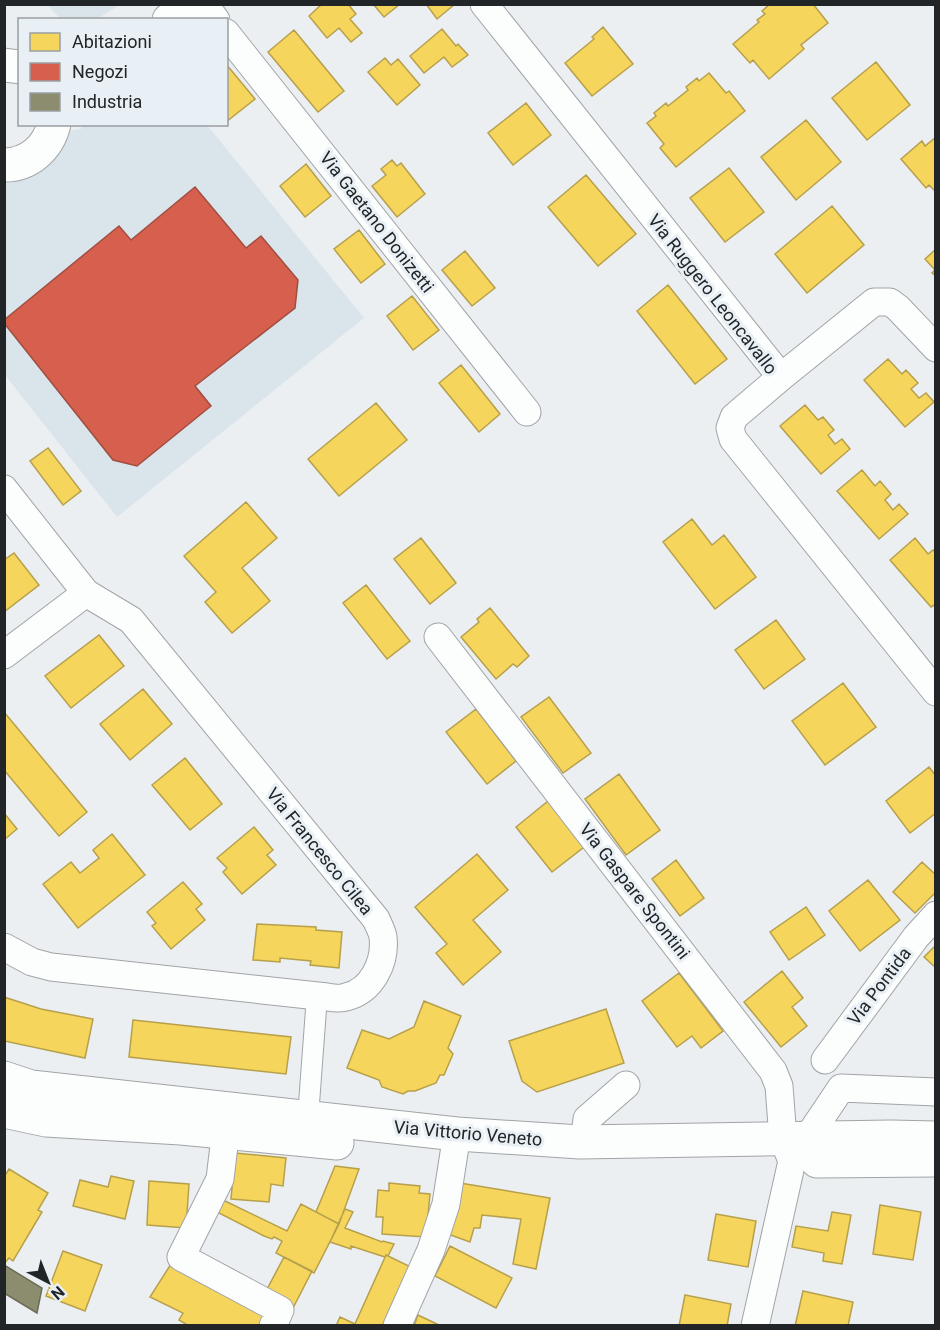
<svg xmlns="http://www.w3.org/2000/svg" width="940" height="1330" font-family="Roboto,sans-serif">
<rect width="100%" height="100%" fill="#eceff2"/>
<!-- built -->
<path fill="#dae4eb" d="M47,5H120L95,20L61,19Z
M83,125H207L364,318L117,517L5,375V175L61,132L81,129Z"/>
<!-- homes -->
<path fill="#f6d55c" stroke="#b6a04c" stroke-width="1.5" d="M348,4L356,14L350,19L362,33L351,42L339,28L327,38L309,16L322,4Z
M373,4H400L384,17Z
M426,4H455L437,19Z
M770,4H813L828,23L801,45L804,49L769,79L753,60L750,63L733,44L759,22L757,20L765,14L762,11Z
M603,27L633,64L592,96L565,63L594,39L592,37Z
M442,29L456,46L458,44L468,55L452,67L444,57L424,73L410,56Z
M294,30L344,91L318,112L268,52Z
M385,58L391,65L398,59L420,85L397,105L368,72Z
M876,62L910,105L867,140L832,98Z
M226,64L255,99L226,122Z
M709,73L726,93L729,91L745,111L676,167L660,148L664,144L647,123L656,116L654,113L666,103L668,106L688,90L686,87L697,78L699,81Z
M526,103L551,135L513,165L488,133Z
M806,120L841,162L796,200L761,157Z
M936,137V192L929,185L926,188L901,159L922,141L925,146Z
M392,160L397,166L401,163L425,194L397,217L372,186L386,175L381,169Z
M306,164L331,196L305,217L280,186Z
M729,168L764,212L725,242L690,198Z
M586,175L636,234L598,266L548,207Z
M832,206L864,245L807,293L775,254Z
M359,230L385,264L361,283L334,249Z
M936,249V276L932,273L935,270L925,259Z
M465,251L495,288L472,306L442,270Z
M668,285L727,359L695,384L637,311Z
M412,296L439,330L413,350L387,316Z
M888,359L902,374L906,370L918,383L911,389L919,398L926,393L934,402L905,427L864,380Z
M461,365L500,414L479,432L439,383Z
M376,403L407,440L339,496L308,459Z
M805,405L818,420L823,417L834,430L828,435L835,444L842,439L850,449L821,474L780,426Z
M48,448L81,491L63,505L30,461Z
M862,470L875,486L880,481L891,494L885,500L893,510L899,504L908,514L879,539L837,491Z
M246,502L277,538L242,568L270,601L232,633L205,602L216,592L184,556Z
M692,519L712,545L724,535L756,577L715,609L663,542Z
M421,538L456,583L430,604L394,559Z
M915,538L928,554L933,550L936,553V604L931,607L890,560Z
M14,553L39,585L4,612V560Z
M366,585L410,641L387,659L343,603Z
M490,608L529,656L517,667L513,664L496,679L461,637L479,622L477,619Z
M776,620L805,659L764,689L735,650Z
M99,635L124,666L71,708L45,676Z
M843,683L876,727L825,765L792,721Z
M143,689L172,724L130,760L100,724Z
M549,697L591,753L563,773L521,717Z
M476,709L516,761L487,784L446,732Z
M4,712L87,812L59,836L4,770Z
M185,758L222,804L190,830L152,785Z
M929,767L936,776V813L910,833L886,801Z
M619,774L660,830L626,855L585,799Z
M548,801L584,847L552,872L516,827Z
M4,813L17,829L4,840Z
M254,827L273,850L267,855L276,865L242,894L223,872L227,868L217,858Z
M112,834L145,875L78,928L43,884L71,862L80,873L99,858L93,850Z
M477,854L508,890L473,920L501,952L463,985L436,953L447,944L415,907Z
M676,860L704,898L680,916L652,879Z
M922,862L936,875V892L915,913L893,892Z
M868,880L900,920L860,951L829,911Z
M183,882L202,904L196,909L205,920L171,949L152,926L156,923L147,912Z
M806,907L825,935L789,960L770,932Z
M257,924L316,927V930L342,932L339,968L310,965L311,961L280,958V962L253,960Z
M936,945V968L924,957Z
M782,971L803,998L792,1007L807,1026L781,1047L744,1002Z
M679,973L723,1031L701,1048L692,1036L677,1047L642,1001Z
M4,997L41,1009L93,1019L85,1058L4,1041Z
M424,1001L461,1016L448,1048L453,1054L444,1075H440L436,1083L415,1091H408L403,1094L382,1087L379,1080L347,1068L362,1030L389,1039L414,1027Z
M606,1009L624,1063L537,1092L522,1081L509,1041Z
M133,1020L291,1037L286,1074L129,1057Z
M235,1153L286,1158L283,1186L271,1184L269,1202L231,1199Z
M335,1166L359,1169L339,1224L316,1212Z
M9,1169L48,1193L38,1210L42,1212L13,1261L9,1258L4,1264V1177Z
M111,1176L134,1181L125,1219L73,1206L80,1180L108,1187Z
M149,1181L189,1184L186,1228L147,1225Z
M389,1183L420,1186L419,1193L430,1194L426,1237L382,1234L383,1217H376L378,1190L389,1191Z
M460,1183L550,1198L536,1269L513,1264L521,1219L482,1215L480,1228H474L470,1242L445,1233Z
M221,1199L287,1231L301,1204L339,1224L314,1273L276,1253L282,1241L274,1237L272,1239L264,1236L215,1211Z
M880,1205L921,1212L913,1260L873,1254Z
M345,1209L353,1212L345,1228L382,1242L383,1241L394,1244L388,1256L386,1255L385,1257L351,1246V1249L330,1242Z
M832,1212L851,1215L842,1264L823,1261L824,1253L792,1247L796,1226L828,1231Z
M716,1214L756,1221L748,1267L708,1260Z
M450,1246L512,1278L496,1308L435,1276Z
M63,1251L102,1265L85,1311L46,1296Z
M386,1255L417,1270L392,1326H359L355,1324Z
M284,1257L312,1271L293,1308L265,1293Z
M171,1264L266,1313L260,1326H189L179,1320L183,1313L150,1297Z
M803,1291L853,1302L848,1326H795Z
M685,1295L731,1304L727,1326H679Z
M418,1315L441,1326H414Z
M340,1317L355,1324L359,1326H336Z"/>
<!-- shops -->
<path fill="#d6604d" stroke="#a04e42" stroke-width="1.5" d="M195,187L246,248L261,236L298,280L295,308L195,386L211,406L137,466L113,460L4,323V320L119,226L131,240Z"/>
<!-- industry -->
<path fill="#8c8c6e" stroke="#6c6d59" stroke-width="1.5" d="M4,1265L42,1288L37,1313L4,1293Z"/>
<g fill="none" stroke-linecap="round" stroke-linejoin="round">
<!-- pedestrian casing -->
<g stroke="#a1a4a6" stroke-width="22">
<path id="pedestrian" d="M308,1117L317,996"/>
</g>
<!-- minor casing -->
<g stroke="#a1a4a6" stroke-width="29">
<path id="minor" d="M204,4L216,20
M484,4L781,377L734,417L730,428L733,439L936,692
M226,33L527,412
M781,377L874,302H890L898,308L936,348
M4,489L86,593
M438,637L773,1071L779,1086L783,1139L792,1161
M4,655L86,593L131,620L376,919C378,924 382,931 383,937C386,962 372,991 346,997C341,999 333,998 327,997L51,967L32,962L4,947
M825,1060L916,937L936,915
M228,1112L220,1179L181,1257L280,1310L273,1326
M584,1142L587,1119L626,1085
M397,1326L431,1250L446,1204L457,1134
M755,1326L792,1161L841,1088L936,1092"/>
</g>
<!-- tertiary casing -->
<g stroke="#a1a4a6" stroke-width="35">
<path id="tertiary" d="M169,20L190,4
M4,65L20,67
M4,165C29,165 48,148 54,124
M4,1078L31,1087L457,1134L580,1142L891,1137L936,1138
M4,1111L46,1120L181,1128L337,1143
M817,1161L936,1160"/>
</g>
<!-- pedestrian -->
<use href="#pedestrian" stroke="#fcfdfd" stroke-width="20"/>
<!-- minor -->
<use href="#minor" stroke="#fcfdfd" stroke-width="27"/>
<!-- tertiary -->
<use href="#tertiary" stroke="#fcfdfd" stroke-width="33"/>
</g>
<g text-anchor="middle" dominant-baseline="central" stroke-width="6" stroke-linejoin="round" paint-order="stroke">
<!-- street labels -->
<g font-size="18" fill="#222527" stroke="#e8f0f6">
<text transform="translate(377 222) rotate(52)">Via Gaetano Donizetti</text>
<text transform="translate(713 294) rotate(52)">Via Ruggero Leoncavallo</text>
<text transform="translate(320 851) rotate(51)">Via Francesco Cilea</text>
<text transform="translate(635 891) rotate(52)">Via Gaspare Spontini</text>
<text transform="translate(879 986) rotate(-53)">Via Pontida</text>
<text transform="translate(468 1133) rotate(5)">Via Vittorio Veneto</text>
</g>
</g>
<!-- border -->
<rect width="940" height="1330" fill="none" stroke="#222527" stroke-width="12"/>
<!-- legend -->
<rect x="18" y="18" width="210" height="108" fill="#e8f0f6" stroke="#999fa3" stroke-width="1.5"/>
<rect x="30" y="33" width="30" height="18" fill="#f6d55c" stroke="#999fa3" stroke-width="1.5"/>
<text x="72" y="48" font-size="18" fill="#222527">Abitazioni</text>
<rect x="30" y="63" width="30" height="18" fill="#d6604d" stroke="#999fa3" stroke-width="1.5"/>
<text x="72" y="78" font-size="18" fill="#222527">Negozi</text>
<rect x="30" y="93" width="30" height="18" fill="#8c8c6e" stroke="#999fa3" stroke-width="1.5"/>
<text x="72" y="108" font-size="18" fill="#222527">Industria</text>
<!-- north arrow -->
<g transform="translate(48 1282) rotate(138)" stroke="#e8f0f6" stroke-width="4.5" paint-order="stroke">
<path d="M0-4.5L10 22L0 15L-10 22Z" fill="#222527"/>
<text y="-9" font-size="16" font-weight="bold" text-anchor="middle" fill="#222527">N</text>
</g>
</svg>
